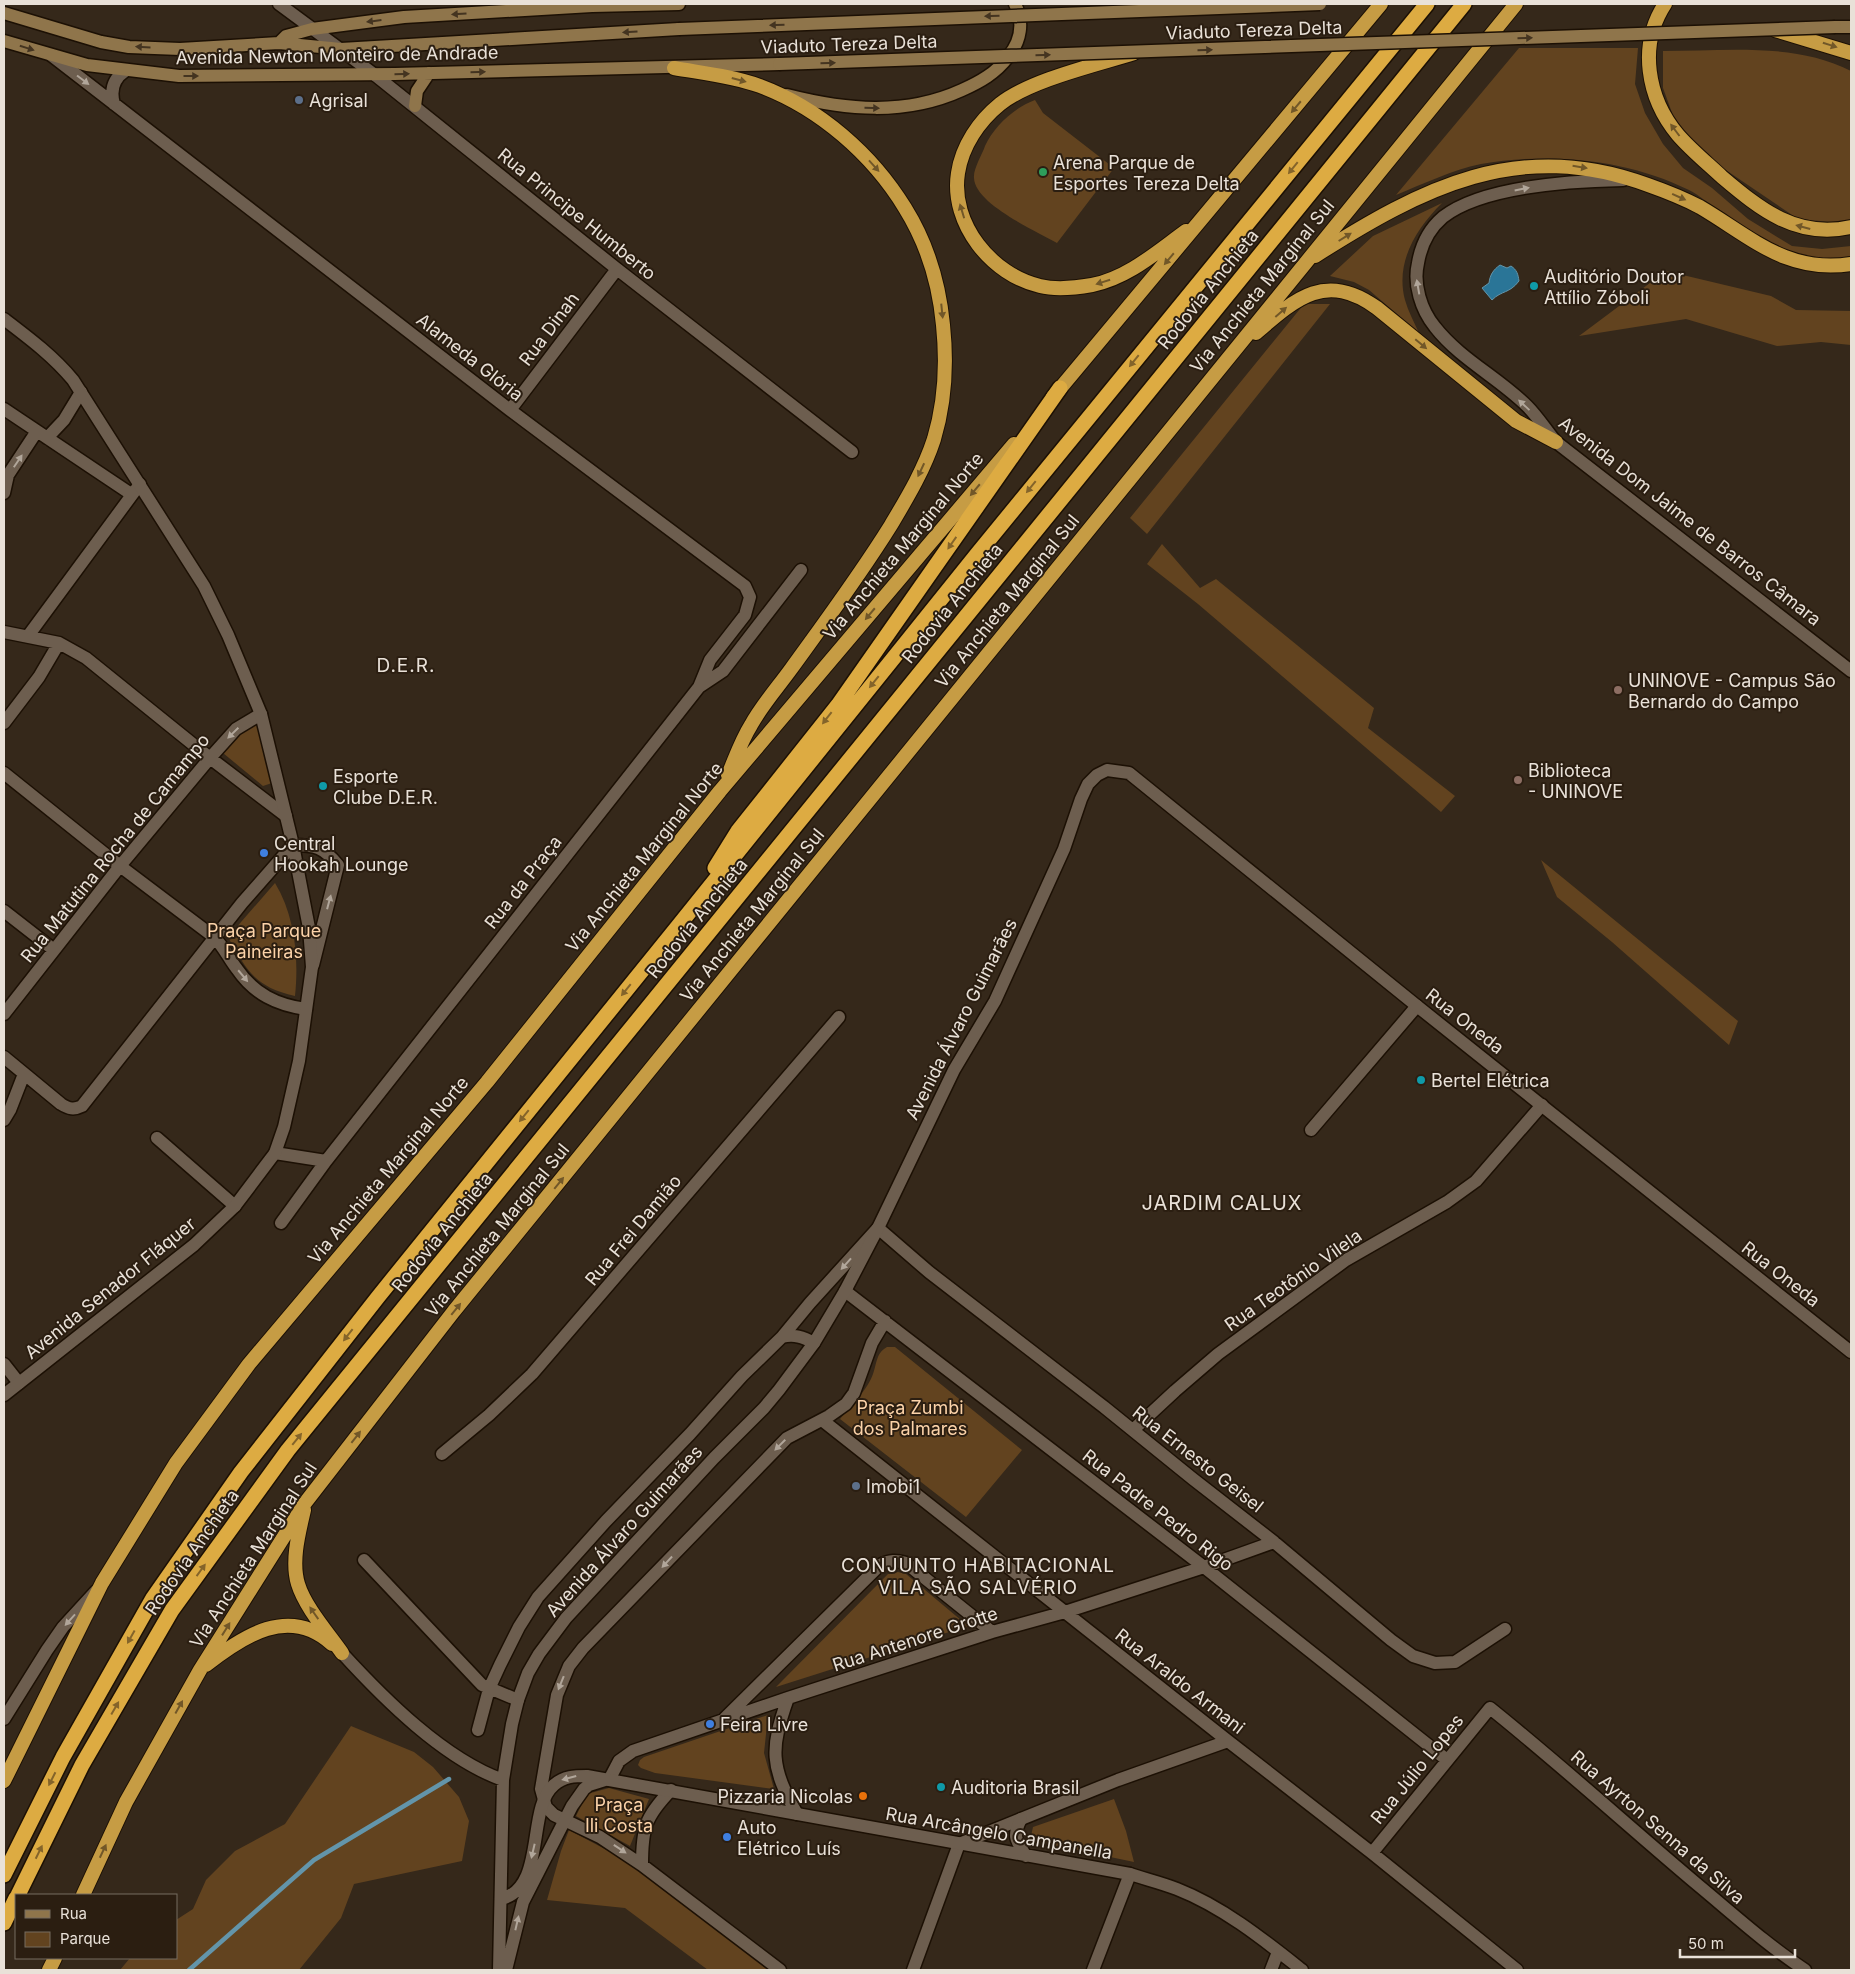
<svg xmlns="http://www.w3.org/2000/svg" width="1855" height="1974" font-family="Inter,sans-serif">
<rect width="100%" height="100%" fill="#35281a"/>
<!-- green -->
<path fill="#62431f" d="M1519,48H1638L1635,84L1645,113L1663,144L1683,168L1712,188L1748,219L1792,246L1822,249L1851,246V256C1843,258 1833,261 1825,261C1781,257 1752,233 1717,209C1708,203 1699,195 1689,190C1626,159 1550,152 1481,164C1452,170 1423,184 1396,195Z
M1663,51C1724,51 1795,42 1851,71V219L1842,223L1798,219L1711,160L1692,143L1675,121L1663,88Z
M1035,100L1043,113L1114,168L1057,243C1036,231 975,204 974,178C973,169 982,155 985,146C994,126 1015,107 1035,100Z
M1442,203C1416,229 1395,262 1405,300C1408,311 1414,322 1419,333L1369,290L1354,282L1330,276L1373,236Z
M1666,271L1771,296L1796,310L1851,311V345L1821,342L1777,346L1686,319L1579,336Z
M1304,304H1330L1147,534L1130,518Z
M1162,544L1200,588L1216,579L1374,708L1368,728L1455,796L1441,812L1198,604L1147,564Z
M256,721L272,783L263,786L223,753L235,737Z
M1541,860L1738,1021L1729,1045L1612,942L1557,897Z
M275,883C295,916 299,958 295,996C255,987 247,971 228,937Z
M887,1347H895L1022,1450L966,1517L840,1419C850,1407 868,1389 873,1374C877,1363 876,1353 887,1347Z
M898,1572L906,1574L968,1626L776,1687L888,1574Z
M768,1715L764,1753L774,1789L655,1773L641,1768L638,1765L640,1760L644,1757Z
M351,1726L414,1752L433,1767L459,1797L469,1821L462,1861L354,1884L341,1918L299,1970H120L130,1958H176V1920L193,1909L206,1880L235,1851L285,1824Z
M609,1788L649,1799L630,1846L576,1816L587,1794Z
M1114,1799L1126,1831L1134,1862L1039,1842L1034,1840L1031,1836L1033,1827Z
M569,1830L620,1857L770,1970H708L625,1908L547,1900L561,1851Z"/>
<!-- water -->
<path fill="#2a7597" stroke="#6395aa" d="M1500,265L1507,268L1511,266C1517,270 1518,274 1519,281C1509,294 1502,290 1492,300L1482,288L1489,283C1490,275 1493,270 1500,265Z"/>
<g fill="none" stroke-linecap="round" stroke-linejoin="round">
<!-- stream -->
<path stroke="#6395aa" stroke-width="4.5" d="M189,1970L314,1860L449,1779"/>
<!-- minor casing -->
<g stroke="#1c1004" stroke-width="15">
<path id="minor" d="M51,55L510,410L745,586L750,597L745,615L710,660L699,687
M375,75L617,269L852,452
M114,104C110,90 113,79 125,71
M4,409L131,494
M510,410L617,269
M47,438L64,420L81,392
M4,493L8,475L37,431
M4,632L59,643L86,658L210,758L286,816
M28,636L140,484
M4,723L39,677L59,643
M4,773L120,866L214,937C224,947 229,959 237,969C254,994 277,1005 306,1009
M4,911L54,950
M4,1014L120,866L210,758L236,729L261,714
M4,1057L61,1104C69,1109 74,1110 82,1106L242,903L293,845C316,845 323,847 338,865L313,965
M4,1120L10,1110L24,1074
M1311,1130L1417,1006
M157,1138L235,1206
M275,1153L326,1161
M281,1223L326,1161L699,687L723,671L801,570
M845,1291L1204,1567L1447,1760
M782,1337C794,1334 803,1337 814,1343
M4,1364L19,1383
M822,1420L1228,1741L1372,1853L1517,1970
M1133,1430L1175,1391L1218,1354L1316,1282L1346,1260L1447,1202L1476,1181L1542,1105
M442,1454L489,1415L532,1374L839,1017
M364,1560L482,1685L518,1700
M788,1698C770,1749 770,1766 797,1814
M725,1718L880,1565C890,1560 896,1560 906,1563L992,1632
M478,1730L489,1689L500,1665L519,1627L538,1597L606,1521L690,1434L742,1376L782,1337L810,1303L878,1228L929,1272L1104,1407L1193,1479L1274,1542L1391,1640L1413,1656L1435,1663L1455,1662L1505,1629
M609,1780L619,1761L633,1751L788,1698L992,1632L1065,1612L1204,1567L1274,1542
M1372,1853L1490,1708C1561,1765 1628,1826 1698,1885C1733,1914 1767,1945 1805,1970
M642,1865C642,1828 645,1817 671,1790
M780,1970L642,1865L600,1837L554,1815L546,1807L541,1789L557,1695L569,1666L583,1648L787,1438L829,1416L846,1404L854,1393L872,1343L885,1321
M913,1970L959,1844L1118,1780L1228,1741
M1093,1970L1130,1874
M1271,1970L1278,1952"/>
</g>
<!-- tertiary casing -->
<g stroke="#1c1004" stroke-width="15">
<path id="tertiary" d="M279,4L375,75
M1623,180C1574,181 1483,186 1443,217C1429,229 1421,245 1418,263C1413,284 1421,310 1435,327C1460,359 1499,378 1527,406C1538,417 1546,430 1556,442L1851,671
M4,319C29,338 53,356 73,380L204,586L228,635L261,714L293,845L309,928L312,967L299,1061L284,1127L275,1153L235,1206L194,1245L4,1395
M342,1653C384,1699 444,1759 503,1780
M4,1719L47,1650L63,1627L96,1591
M1021,1819C1012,1837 1016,1840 1026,1856
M501,1899C547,1888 526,1808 554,1785C564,1776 575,1776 587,1776L1130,1874C1145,1879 1162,1883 1177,1889C1223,1907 1264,1940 1302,1970
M499,1970L503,1780L512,1724L518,1700L528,1673L539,1654L566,1618L714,1458L764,1408L779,1390L814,1343L845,1291L878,1228L954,1070L995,1001L1064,849L1081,799L1088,784L1097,775L1107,770L1129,773L1417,1006L1851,1352
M506,1970L523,1902L572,1806L584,1789L589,1785L605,1780"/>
</g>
<!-- secondary casing -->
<g stroke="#1c1004" stroke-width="15">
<path id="secondary" d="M4,13L101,42L129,47L180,49L279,43L341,49L679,29
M1835,27H1851
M4,41L87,65L179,76L395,74L779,64
M279,43L286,36L312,29L404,17L592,6L679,4
M787,95C846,110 905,116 962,90C980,82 996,73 1008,57C1021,41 1024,22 1015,4
M415,106L417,91L429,73"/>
</g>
<!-- trunk casing -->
<g stroke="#1c1004" stroke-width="16">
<path id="trunk" d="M1665,4C1638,45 1647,98 1678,135C1691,150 1707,163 1722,177C1761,210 1797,239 1851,227
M1775,30L1851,53
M1134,53C1096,65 1030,80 1000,104C979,121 962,146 958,173C950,224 992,275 1040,286C1056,290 1075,288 1092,285C1128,278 1158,251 1186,231
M674,68C702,73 732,76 760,86C819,108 872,154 905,208C928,245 939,282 943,325C947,363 945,402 934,439C924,470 907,498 891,525C860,575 825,622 791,669C778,687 762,705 751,725C741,741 735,759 728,775
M1315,256C1422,188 1519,137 1648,185C1665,191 1683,198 1700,207C1751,237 1787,274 1851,264
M1256,333C1296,298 1326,271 1377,308L1516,421L1556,442
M1053,397L1381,4
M304,1510C299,1532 291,1561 298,1584C305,1607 328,1633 342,1653
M206,1665C243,1636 289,1605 332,1644
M4,1781L102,1583L176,1463L249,1364L487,1082L720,791L1014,444
M83,1895L126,1802L200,1670L305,1503L454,1311L1516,4
M49,1970L55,1958"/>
</g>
<!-- motorway casing -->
<g stroke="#1c1004" stroke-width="18">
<path id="motorway" d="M715,868L738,831L838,705L1060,388
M4,1875L63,1757L153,1598L241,1472L378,1297L679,925L978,553L1427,4
M18,1895L82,1765L172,1610L288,1450L1464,4
M4,1923L16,1898"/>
</g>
<!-- minor -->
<use href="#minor" stroke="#6d5e4f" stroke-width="12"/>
<!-- tertiary -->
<use href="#tertiary" stroke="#6d5e4f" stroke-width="12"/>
<!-- secondary -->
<use href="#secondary" stroke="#8f754b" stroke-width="12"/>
<!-- trunk -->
<use href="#trunk" stroke="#c69c44" stroke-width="14"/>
<!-- motorway -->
<use href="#motorway" stroke="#ddab42" stroke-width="15"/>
<!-- secondary-bridge casing -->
<g stroke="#1c1004" stroke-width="15" stroke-linecap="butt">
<path id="secondary-bridge" d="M679,29L1320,4
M779,64L1835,27"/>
</g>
<!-- secondary-bridge -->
<use href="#secondary-bridge" stroke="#8f754b" stroke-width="12"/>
</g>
<!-- one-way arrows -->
<defs><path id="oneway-solid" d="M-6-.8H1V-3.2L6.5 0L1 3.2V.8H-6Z" transform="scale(1.25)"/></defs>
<g fill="#443420">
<use href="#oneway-solid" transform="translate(459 14) rotate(176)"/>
<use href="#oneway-solid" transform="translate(992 16) rotate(178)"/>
<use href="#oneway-solid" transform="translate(374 21) rotate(173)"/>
<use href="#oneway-solid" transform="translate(777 25) rotate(178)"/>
<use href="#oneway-solid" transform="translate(630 32) rotate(176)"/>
<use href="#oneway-solid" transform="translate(1525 38) rotate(-2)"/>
<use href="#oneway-solid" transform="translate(143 47) rotate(-177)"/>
<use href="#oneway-solid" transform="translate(27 48) rotate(17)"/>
<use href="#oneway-solid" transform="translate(1205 50) rotate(-2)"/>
<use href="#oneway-solid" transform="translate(1043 55) rotate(-2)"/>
<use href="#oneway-solid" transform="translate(828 63) rotate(-2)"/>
<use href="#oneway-solid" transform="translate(478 72) rotate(-1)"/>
<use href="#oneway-solid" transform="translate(402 74) rotate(-2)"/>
<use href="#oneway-solid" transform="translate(191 76)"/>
<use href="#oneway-solid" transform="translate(872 108) rotate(1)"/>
</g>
<g fill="#715728">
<use href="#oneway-solid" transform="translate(1830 45) rotate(18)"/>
<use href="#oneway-solid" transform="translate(739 80) rotate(15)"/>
<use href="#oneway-solid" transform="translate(1296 107) rotate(130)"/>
<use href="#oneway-solid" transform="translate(1675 130) rotate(-127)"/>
<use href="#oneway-solid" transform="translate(874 166) rotate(48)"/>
<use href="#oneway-solid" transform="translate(1580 167) rotate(9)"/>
<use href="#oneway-solid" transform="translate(1679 197) rotate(24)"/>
<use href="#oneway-solid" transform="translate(962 211) rotate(-107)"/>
<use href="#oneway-solid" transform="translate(1803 227) rotate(-165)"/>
<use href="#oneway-solid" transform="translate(1345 237) rotate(-32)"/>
<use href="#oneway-solid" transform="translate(1169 259) rotate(130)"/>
<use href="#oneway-solid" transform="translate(1103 282) rotate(162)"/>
<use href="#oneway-solid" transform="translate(942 311) rotate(84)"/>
<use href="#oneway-solid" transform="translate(1281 312) rotate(-41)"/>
<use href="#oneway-solid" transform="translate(1421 344) rotate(40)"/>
<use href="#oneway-solid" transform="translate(921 470) rotate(115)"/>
<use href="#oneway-solid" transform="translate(975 490) rotate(130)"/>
<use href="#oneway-solid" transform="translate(870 614) rotate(130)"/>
<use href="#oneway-solid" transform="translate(559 1183) rotate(-51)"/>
<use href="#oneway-solid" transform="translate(456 1309) rotate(-51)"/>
<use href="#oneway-solid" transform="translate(356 1437) rotate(-52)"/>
<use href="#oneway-solid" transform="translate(314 1613) rotate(-125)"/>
<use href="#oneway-solid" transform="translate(226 1629) rotate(-58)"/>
<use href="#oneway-solid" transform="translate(179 1707) rotate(-61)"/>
<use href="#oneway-solid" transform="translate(103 1851) rotate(-65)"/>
</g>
<g fill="#b1a69a">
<use href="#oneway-solid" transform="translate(83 80) rotate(37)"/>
<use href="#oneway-solid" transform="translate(1522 189) rotate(-11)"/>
<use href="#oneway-solid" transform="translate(1418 287) rotate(-100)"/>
<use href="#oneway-solid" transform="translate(1524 405) rotate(-137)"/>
<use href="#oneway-solid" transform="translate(18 461) rotate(-56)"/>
<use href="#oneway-solid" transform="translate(233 733) rotate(136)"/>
<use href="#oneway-solid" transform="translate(329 902) rotate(-75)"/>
<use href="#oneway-solid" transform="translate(243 976) rotate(50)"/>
<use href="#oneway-solid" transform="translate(846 1264) rotate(132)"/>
<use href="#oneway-solid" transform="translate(780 1445) rotate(135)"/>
<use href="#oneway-solid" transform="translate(667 1562) rotate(133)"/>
<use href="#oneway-solid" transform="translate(70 1620) rotate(132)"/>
<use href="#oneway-solid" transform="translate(561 1683) rotate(112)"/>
<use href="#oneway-solid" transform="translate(569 1778) rotate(165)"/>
<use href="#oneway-solid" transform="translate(620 1849) rotate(34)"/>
<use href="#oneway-solid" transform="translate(533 1851) rotate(103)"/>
<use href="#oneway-solid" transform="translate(517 1923) rotate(-77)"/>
</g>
<g fill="#84642a">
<use href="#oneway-solid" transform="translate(1293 168) rotate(129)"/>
<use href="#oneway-solid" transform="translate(1134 361) rotate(129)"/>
<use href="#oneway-solid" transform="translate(1031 487) rotate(129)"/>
<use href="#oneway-solid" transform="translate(952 543) rotate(125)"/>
<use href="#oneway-solid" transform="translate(874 682) rotate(129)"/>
<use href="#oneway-solid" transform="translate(827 718) rotate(128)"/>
<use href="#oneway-solid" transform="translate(626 990) rotate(129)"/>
<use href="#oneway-solid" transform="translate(524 1116) rotate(129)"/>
<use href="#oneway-solid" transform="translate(348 1335) rotate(128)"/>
<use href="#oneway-solid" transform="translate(297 1439) rotate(-51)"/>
<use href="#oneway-solid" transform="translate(201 1570) rotate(-54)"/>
<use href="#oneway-solid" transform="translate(131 1637) rotate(119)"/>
<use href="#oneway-solid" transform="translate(115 1708) rotate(-60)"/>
<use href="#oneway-solid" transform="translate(52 1779) rotate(117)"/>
<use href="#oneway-solid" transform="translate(39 1852) rotate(-64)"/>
</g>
<!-- markers -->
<g fill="#5c6f8a" stroke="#2b1e11" stroke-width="2">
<circle cx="299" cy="100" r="5"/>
<circle cx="856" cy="1486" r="5"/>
</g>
<circle fill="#2e9e5b" stroke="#2b1e11" stroke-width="2" cx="1043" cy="172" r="5"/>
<g fill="#0f9aa8" stroke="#2b1e11" stroke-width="2">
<circle cx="1534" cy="286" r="5"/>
<circle cx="323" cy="786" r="5"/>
<circle cx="1421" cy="1080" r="5"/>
<circle cx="941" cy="1787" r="5"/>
</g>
<g fill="#8d6e63" stroke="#2b1e11" stroke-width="2">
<circle cx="1618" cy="690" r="5"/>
<circle cx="1518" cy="780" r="5"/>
</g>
<g fill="#3f7fe0" stroke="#2b1e11" stroke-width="2">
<circle cx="264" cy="853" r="5"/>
<circle cx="710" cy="1724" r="5"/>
<circle cx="727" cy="1837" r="5"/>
</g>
<circle fill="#e8710a" stroke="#2b1e11" stroke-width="2" cx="863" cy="1796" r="5"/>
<g text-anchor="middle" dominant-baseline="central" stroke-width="4" stroke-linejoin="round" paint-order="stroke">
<!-- street labels -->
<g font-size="18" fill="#e9e1d8" stroke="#2b1e11">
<text transform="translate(1254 30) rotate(-2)">Viaduto Tereza Delta</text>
<text transform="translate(849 44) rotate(-2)">Viaduto Tereza Delta</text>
<text transform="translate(337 55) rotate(-1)">Avenida Newton Monteiro de Andrade</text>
<text transform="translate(577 214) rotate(39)">Rua Principe Humberto</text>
<text transform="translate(1262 286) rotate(-51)">Via Anchieta Marginal Sul</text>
<text transform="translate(1208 289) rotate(-51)">Rodovia Anchieta</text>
<text transform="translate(549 329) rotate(-53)">Rua Dinah</text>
<text transform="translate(470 357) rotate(38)">Alameda Glória</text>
<text transform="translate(1690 521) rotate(38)">Avenida Dom Jaime de Barros Câmara</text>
<text transform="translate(903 546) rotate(-50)">Via Anchieta Marginal Norte</text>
<text transform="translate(1007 601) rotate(-51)">Via Anchieta Marginal Sul</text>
<text transform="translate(952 603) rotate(-51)">Rodovia Anchieta</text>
<text transform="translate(115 848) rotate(-51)">Rua Matutina Rocha de Camampo</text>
<text transform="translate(644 857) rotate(-51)">Via Anchieta Marginal Norte</text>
<text transform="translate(523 882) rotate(-52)">Rua da Praça</text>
<text transform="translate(752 915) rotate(-51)">Via Anchieta Marginal Sul</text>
<text transform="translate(697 918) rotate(-51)">Rodovia Anchieta</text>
<text transform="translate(961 1019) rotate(-63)">Avenida Álvaro Guimarães</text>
<text transform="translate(1465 1021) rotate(38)">Rua Oneda</text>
<text transform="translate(388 1170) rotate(-50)">Via Anchieta Marginal Norte</text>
<text transform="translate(497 1230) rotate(-51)">Via Anchieta Marginal Sul</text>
<text transform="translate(633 1230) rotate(-50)">Rua Frei Damião</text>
<text transform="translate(442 1232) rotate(-51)">Rodovia Anchieta</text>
<text transform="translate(1781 1274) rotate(38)">Rua Oneda</text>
<text transform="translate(1293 1280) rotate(-35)">Rua Teotônio Vilela</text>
<text transform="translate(110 1288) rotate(-39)">Avenida Senador Fláquer</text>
<text transform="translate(1198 1459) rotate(38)">Rua Ernesto Geisel</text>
<text transform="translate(1158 1510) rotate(38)">Rua Padre Pedro Rigo</text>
<text transform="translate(624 1531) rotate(-48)">Avenida Álvaro Guimarães</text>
<text transform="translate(192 1552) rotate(-55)">Rodovia Anchieta</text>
<text transform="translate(253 1555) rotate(-57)">Via Anchieta Marginal Sul</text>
<text transform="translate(915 1639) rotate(-18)">Rua Antenore Grotte</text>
<text transform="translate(1180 1681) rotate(38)">Rua Araldo Armani</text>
<text transform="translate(1417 1769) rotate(-51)">Rua Júlio Lopes</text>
<text transform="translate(1658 1827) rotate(41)">Rua Ayrton Senna da Silva</text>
<text transform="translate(999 1833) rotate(10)">Rua Arcângelo Campanella</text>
</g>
<!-- poi labels -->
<g font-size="18" fill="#e9e1d8" stroke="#2b1e11" text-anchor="start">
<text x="309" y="100">Agrisal</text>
<text x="1053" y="162">Arena Parque de<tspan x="1053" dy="21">Esportes Tereza Delta</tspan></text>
<text x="1544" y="276">Auditório Doutor<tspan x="1544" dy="21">Attílio Zóboli</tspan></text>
<text x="1628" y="680">UNINOVE - Campus São<tspan x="1628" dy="21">Bernardo do Campo</tspan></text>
<text x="1528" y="770">Biblioteca<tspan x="1528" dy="21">- UNINOVE</tspan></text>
<text x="333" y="776">Esporte<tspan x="333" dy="21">Clube D.E.R.</tspan></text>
<text x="274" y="843">Central<tspan x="274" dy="21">Hookah Lounge</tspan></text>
<text x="1431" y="1080">Bertel Elétrica</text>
<text x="866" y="1486">Imobi1</text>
<text x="720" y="1724">Feira Livre</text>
<text x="951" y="1787">Auditoria Brasil</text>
<text x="853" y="1796" text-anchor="end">Pizzaria Nicolas</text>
<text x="737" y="1827">Auto<tspan x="737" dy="21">Elétrico Luís</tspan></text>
</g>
<!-- park labels -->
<g font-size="18" fill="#fcd3a9" stroke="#2b1e11">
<text x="264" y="930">Praça Parque<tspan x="264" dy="21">Paineiras</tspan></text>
<text x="910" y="1407">Praça Zumbi<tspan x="910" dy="21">dos Palmares</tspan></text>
<text x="619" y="1804">Praça<tspan x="619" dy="21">Ili Costa</tspan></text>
</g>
<!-- neighbourhood labels -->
<g font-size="19" letter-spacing="1" fill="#e9e1d8" stroke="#2b1e11">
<text x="406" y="665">D.E.R.</text>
<text x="978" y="1565">CONJUNTO HABITACIONAL<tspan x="978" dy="22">VILA SÃO SALVÉRIO</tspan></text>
</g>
<!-- quarter labels -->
<g font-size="20" letter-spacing="1" fill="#e9e1d8" stroke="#2b1e11">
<text x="1222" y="1203">JARDIM CALUX</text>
</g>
</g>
<!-- border -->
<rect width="1855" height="1974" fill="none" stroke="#e9e1d8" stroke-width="10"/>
<!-- legend -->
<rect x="15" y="1894" width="162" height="65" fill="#2b1e11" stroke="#776c61"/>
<rect x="25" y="1910" width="25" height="8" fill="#8f754b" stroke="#776c61"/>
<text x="60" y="1919" font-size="15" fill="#e9e1d8">Rua</text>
<rect x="25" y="1932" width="25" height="15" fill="#62431f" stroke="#776c61"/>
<text x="60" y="1944" font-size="15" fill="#e9e1d8">Parque</text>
<!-- scale -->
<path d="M1680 1949v8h115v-8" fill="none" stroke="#e9e1d8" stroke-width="2.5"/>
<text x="1688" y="1949" font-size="15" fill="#e9e1d8" stroke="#2b1e11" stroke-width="4" paint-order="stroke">50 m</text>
</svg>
